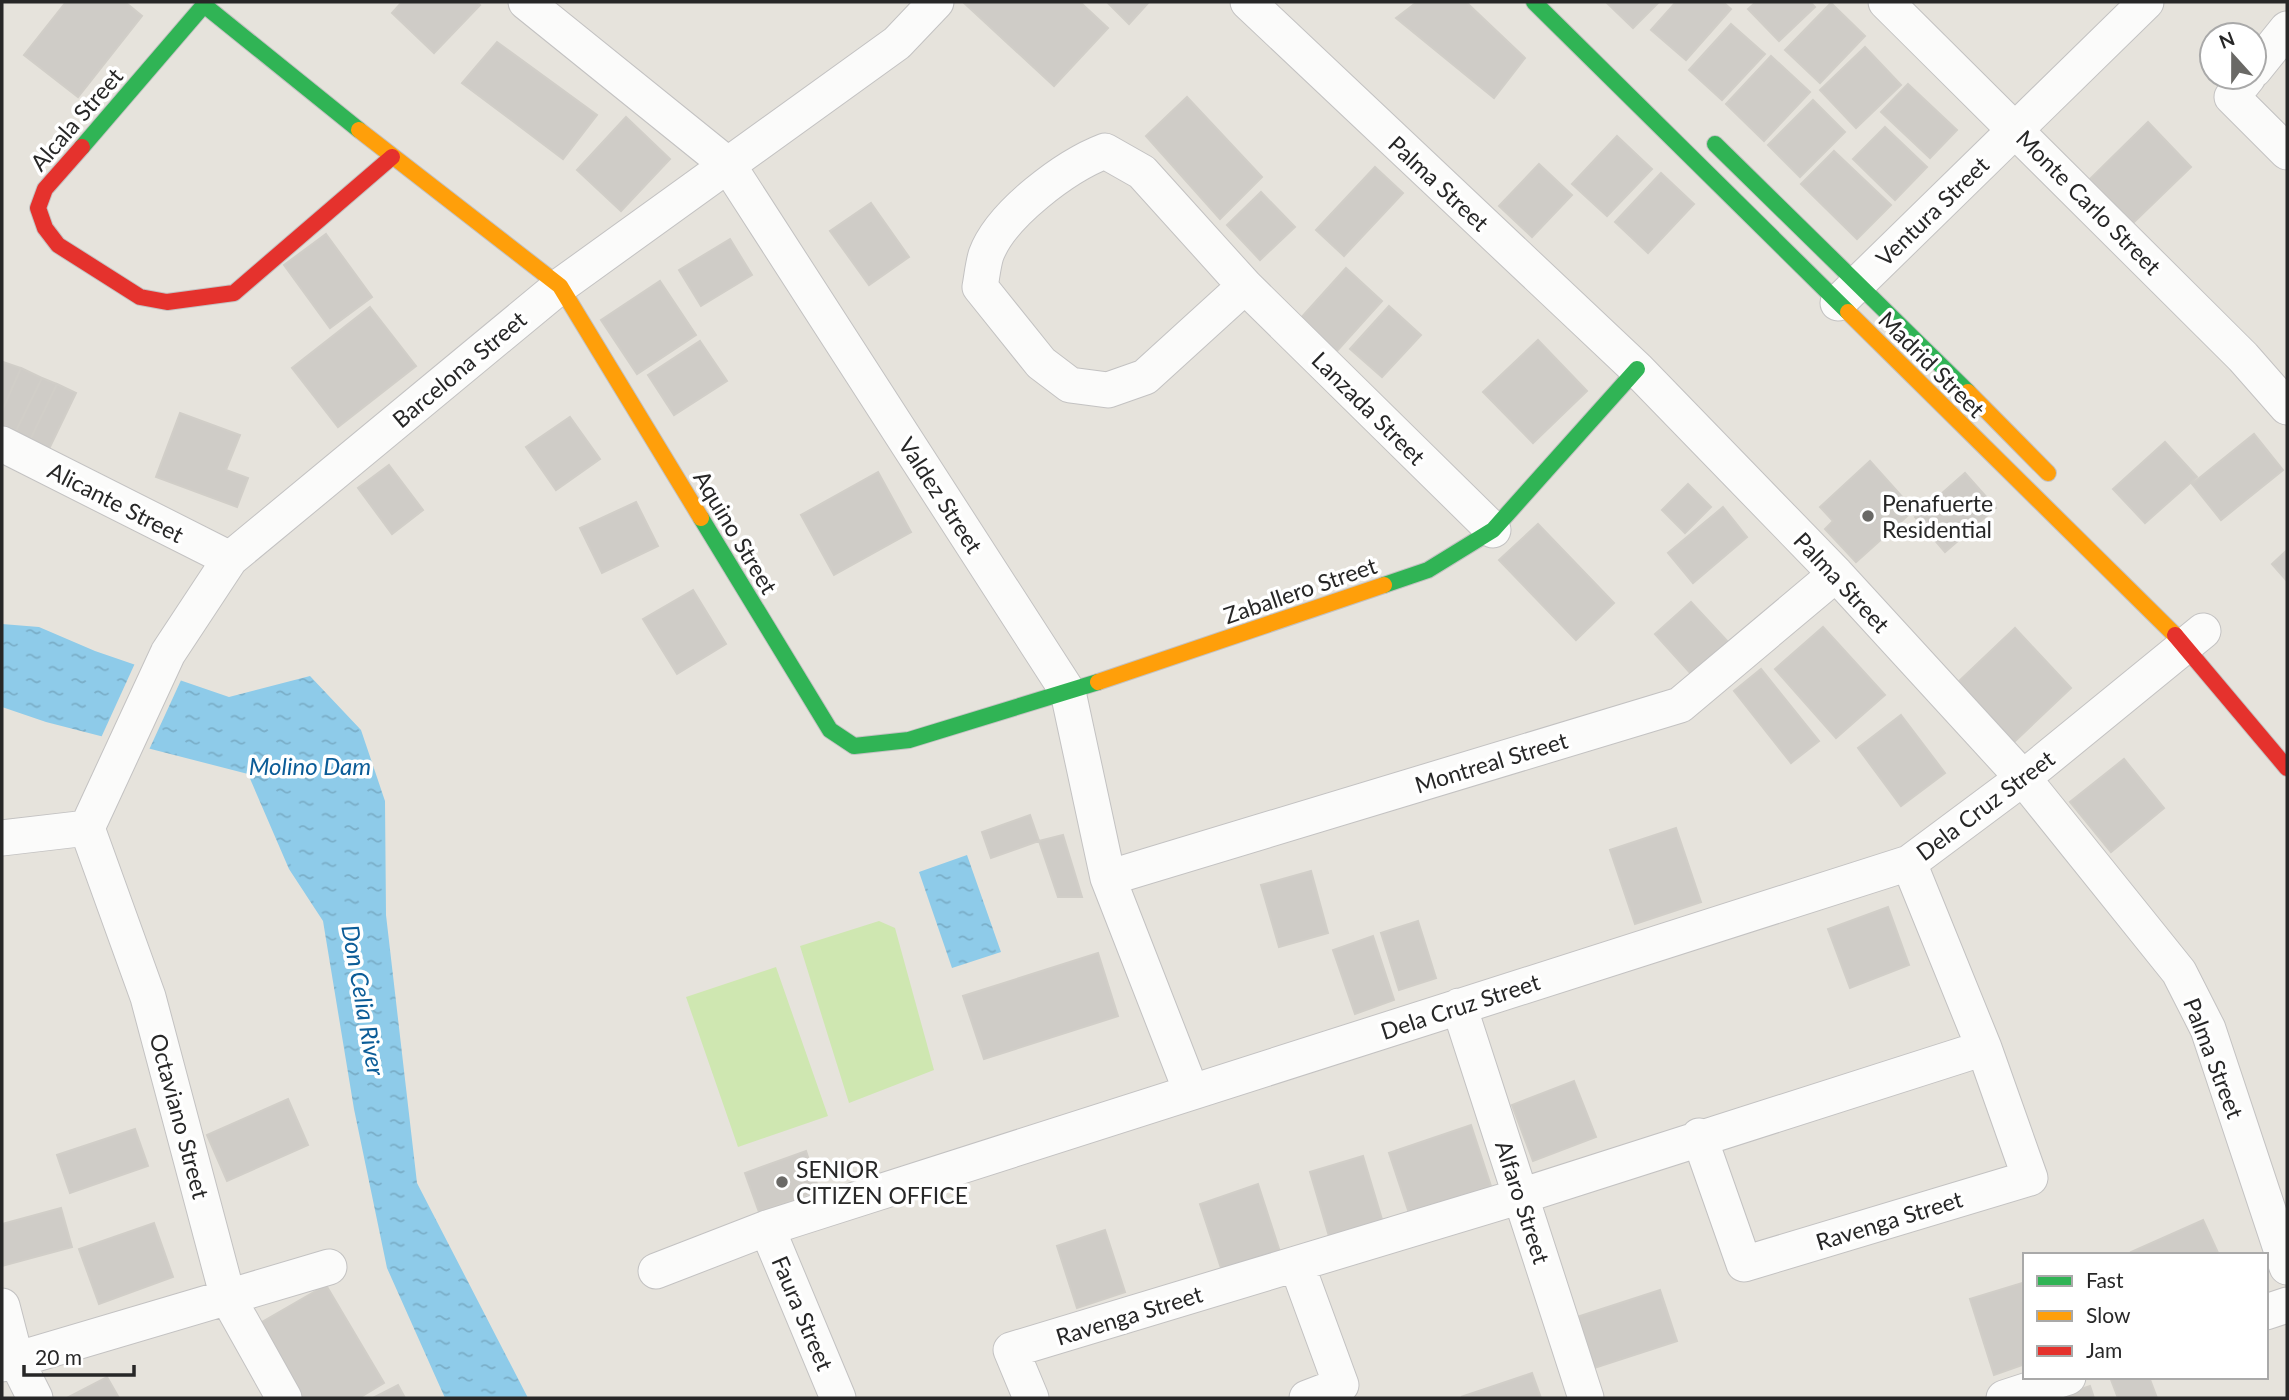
<svg xmlns="http://www.w3.org/2000/svg" width="2289" height="1400" font-family="Lato,sans-serif">
<defs>
<pattern id="water-ripples" width="26" height="14" patternUnits="userSpaceOnUse" patternTransform="scale(1.75)"><rect width="26" height="14" fill="#8ecbe9"/><path d="M2 4q2-2 4 0t4 0M15 11q2-2 4 0t4 0" fill="none" stroke="#7aaec8"/></pattern>
</defs>
<rect width="100%" height="100%" fill="#e6e3dc"/>
<!-- pitch -->
<path fill="#cfe7b1" d="M879,921L895,928L934,1070L849,1103L800,946Z
M776,967L828,1116L738,1147L686,997Z"/>
<!-- water -->
<path fill="url(#water-ripples)" d="M2,624L39,627L95,651L229,697L310,676L361,730L385,801L386,915L417,1183L528,1398H445L387,1268L354,1109L323,921L289,869L248,774L46,722L2,707Z
M967,855L1001,952L952,968L919,872Z"/>
<!-- pier -->
<path fill="#e6e3dc" d="M136,661L182,678L148,752L100,740Z"/>
<!-- building -->
<path fill="#cfccc7" stroke="#d1cec8" stroke-width="2" d="M66,2H125L142,16L78,97L24,55Z
M402,2H476L480,5L434,53L392,13Z
M963,2H1080L1108,28L1054,86Z
M1107,2H1149L1129,24Z
M1417,2H1466L1525,58L1494,98L1396,18Z
M1606,2H1659L1633,28Z
M1676,2H1723L1731,9L1686,60L1651,30Z
M1756,2H1810L1815,7L1779,41L1748,9Z
M1831,3L1865,36L1820,83L1785,50Z
M1731,24L1765,54L1722,100L1689,70Z
M497,42L597,115L563,159L462,83Z
M1865,47L1901,85L1856,128L1820,90Z
M1771,56L1810,92L1764,141L1726,104Z
M1908,84L1957,130L1930,158L1881,112Z
M1187,97L1262,177L1220,219L1146,136Z
M1813,100L1845,132L1800,177L1768,145Z
M626,117L670,159L621,211L577,170Z
M2148,122L2191,167L2133,223L2090,179Z
M1885,127L1927,167L1895,200L1853,159Z
M1617,136L1652,169L1607,216L1572,184Z
M1834,151L1891,205L1857,239L1801,184Z
M1539,164L1572,195L1532,237L1499,206Z
M1375,167L1403,193L1344,256L1316,230Z
M1661,173L1694,204L1648,253L1615,222Z
M1261,192L1295,227L1260,260L1227,225Z
M871,203L909,257L869,285L830,231Z
M326,234L372,297L330,328L284,265Z
M730,239L752,275L701,306L679,270Z
M1346,268L1382,301L1336,352L1300,319Z
M660,281L696,335L637,374L601,320Z
M1389,306L1421,335L1382,377L1350,349Z
M370,307L416,366L338,427L292,368Z
M1538,340L1587,391L1533,443L1483,392Z
M700,341L727,381L674,415L648,375Z
M3,362L21,368L2,411V364Z
M21,368L42,378L16,431L2,424V411Z
M42,378L57,384L30,440L16,431Z
M57,384L76,393L49,449L30,440Z
M180,413L240,435L226,470L248,478L237,507L156,477Z
M570,417L600,459L556,490L526,447Z
M2254,434L2283,470L2221,520L2192,484Z
M2165,442L2197,477L2145,523L2113,489Z
M1870,461L1914,510L1856,562L1825,529L1833,521L1820,507Z
M389,465L423,510L392,534L358,488Z
M878,472L911,532L834,575L801,515Z
M1965,473L1996,508L1945,552L1915,517Z
M1688,484L1711,507L1685,533L1662,510Z
M636,502L658,546L602,573L580,528Z
M1723,507L1747,537L1693,583L1668,553Z
M1538,524L1614,603L1576,640L1499,560Z
M2287,550V581L2272,564Z
M693,590L726,644L677,674L643,619Z
M1691,602L1729,643L1693,676L1655,634Z
M1823,627L1885,695L1836,738L1775,669Z
M2015,628L2071,688L2013,743L1957,683Z
M1761,669L1819,741L1791,763L1734,691Z
M1901,715L1945,773L1901,806L1858,748Z
M2124,759L2164,808L2111,852L2070,802Z
M1030,815L1039,841L991,858L982,832Z
M1676,828L1701,902L1635,924L1610,850Z
M1063,835L1082,897H1058L1039,841Z
M1311,871L1328,933L1279,947L1261,885Z
M1888,907L1909,965L1850,988L1828,929Z
M1418,921L1436,978L1399,990L1381,933Z
M1373,936L1394,1000L1355,1014L1333,950Z
M1098,953L1118,1016L984,1059L963,996Z
M1574,1081L1596,1137L1533,1161L1512,1105Z
M288,1099L308,1145L227,1181L207,1135Z
M1471,1125L1491,1186L1409,1213L1389,1153Z
M135,1129L148,1166L70,1193L57,1155Z
M806,1151L819,1190L759,1212L745,1173Z
M1363,1156L1384,1226L1331,1243L1310,1172Z
M1258,1184L1281,1255L1223,1274L1200,1204Z
M61,1208L72,1247L2,1266V1224Z
M2203,1220L2219,1255H2132L2131,1252Z
M154,1223L173,1277L99,1304L79,1249Z
M1105,1230L1125,1292L1077,1308L1057,1246Z
M2022,1283L2025,1364L1994,1375L1970,1299Z
M326,1285L384,1383L359,1398H291L250,1329Z
M1660,1290L1677,1341L1585,1371L1568,1320Z
M1532,1373L1541,1398L1461,1397Z
M107,1377L119,1398H67Z
M2110,1377H2149L2157,1398H2118Z
M398,1385L405,1398H373Z
M2090,1386L2094,1398H2054Z"/>
<g fill="none" stroke-linecap="round" stroke-linejoin="round">
<!-- street casing -->
<g stroke="#c3c2c2" stroke-width="37">
<path id="street" d="M526,2L728,165L1068,692L1108,878L1191,1091
M1248,2L1637,369L1836,574L2023,778L2179,972L2208,1029L2287,1267
M1886,2L2243,357L2287,407
M2254,70L2287,29
M2248,77L2232,97L2287,152
M1245,286L1145,377L1108,390L1070,385L1041,363L980,287C982,276 983,265 986,255C1001,214 1066,166 1105,151L1142,172L1245,286L1493,530
M1838,303L2146,2
M2,444L230,559
M87,828L168,653L230,559L560,286L897,43L936,2
M87,828L148,997L228,1298L284,1398
M2,838L87,828
M1108,878L1680,705L1836,574
M1459,1006L1586,1398
M1699,1136L1744,1264L2030,1178L1984,1048L1909,863
M767,1228L838,1398
M1297,1265L1341,1385L1307,1398
M656,1271L767,1228L1909,863L2023,778L2203,631
M2,1306L16,1360L35,1398
M2266,1312L2287,1305
M2,1364L329,1267
M1031,1398L1011,1350L1521,1196L1984,1048
M2004,1398L2068,1377"/>
</g>
<!-- fast casing -->
<g stroke="#c3c2c2" stroke-width="18">
<path id="fast" d="M1534,2L1848,312
M1715,144L1968,392
M82,147L204,5L359,130
M701,518L830,730L854,746L909,740L1098,682
M1384,585L1428,570L1493,530L1637,369"/>
</g>
<!-- slow casing -->
<g stroke="#c3c2c2" stroke-width="18">
<path id="slow" d="M359,130L560,286L701,518
M1848,312L2175,635
M1968,392L2048,473
M1098,682L1384,585"/>
</g>
<!-- jam casing -->
<g stroke="#c3c2c2" stroke-width="18">
<path id="jam" d="M82,147L45,189L38,208L45,228L58,245L140,297L167,302L234,293L392,157
M2175,635L2287,768"/>
</g>
<!-- street -->
<use href="#street" stroke="#fbfbfa" stroke-width="35"/>
<!-- fast -->
<use href="#fast" stroke="#30b455" stroke-width="16"/>
<!-- slow -->
<use href="#slow" stroke="#ff9f0a" stroke-width="16"/>
<!-- jam -->
<use href="#jam" stroke="#e5322d" stroke-width="16"/>
</g>
<!-- markers -->
<g fill="#6a6966" stroke="#fff" stroke-width="2.5">
<circle cx="1868" cy="516" r="7"/>
<circle cx="782" cy="1182" r="7"/>
</g>
<g text-anchor="middle" dominant-baseline="central" stroke-width="7" stroke-linejoin="round" paint-order="stroke">
<!-- street labels -->
<g font-size="23" fill="#272727" stroke="#fff">
<text transform="translate(76 119) rotate(-49)">Alcala Street</text>
<text transform="translate(1439 183) rotate(43)">Palma Street</text>
<text transform="translate(2089 202) rotate(45)">Monte Carlo Street</text>
<text transform="translate(1932 211) rotate(-44)">Ventura Street</text>
<text transform="translate(1932 364) rotate(45)">Madrid Street</text>
<text transform="translate(459 369) rotate(-40)">Barcelona Street</text>
<text transform="translate(1369 408) rotate(45)">Lanzada Street</text>
<text transform="translate(941 495) rotate(57)">Valdez Street</text>
<text transform="translate(116 502) rotate(27)">Alicante Street</text>
<text transform="translate(736 532) rotate(59)">Aquino Street</text>
<text transform="translate(1842 582) rotate(47)">Palma Street</text>
<text transform="translate(1300 590) rotate(-19)">Zaballero Street</text>
<text transform="translate(1491 762) rotate(-17)">Montreal Street</text>
<text transform="translate(1985 805) rotate(-37)">Dela Cruz Street</text>
<text transform="translate(1460 1006) rotate(-18)">Dela Cruz Street</text>
<text transform="translate(2214 1058) rotate(69)">Palma Street</text>
<text transform="translate(180 1116) rotate(75)">Octaviano Street</text>
<text transform="translate(1523 1202) rotate(72)">Alfaro Street</text>
<text transform="translate(1889 1220) rotate(-17)">Ravenga Street</text>
<text transform="translate(803 1313) rotate(67)">Faura Street</text>
<text transform="translate(1129 1315) rotate(-17)">Ravenga Street</text>
</g>
<!-- poi labels -->
<g font-size="23" fill="#272727" stroke="#fff" text-anchor="start">
<text x="1882" y="503">Penafuerte<tspan x="1882" dy="26">Residential</tspan></text>
<text x="796" y="1169">SENIOR<tspan x="796" dy="26">CITIZEN OFFICE</tspan></text>
</g>
<!-- water labels -->
<g font-size="24" font-style="italic" fill="#0b5c97" stroke="#fff">
<text x="310" y="765">Molino Dam</text>
<text transform="translate(364 1000) rotate(80)">Don Celia River</text>
</g>
</g>
<!-- border -->
<rect width="2289" height="1400" fill="none" stroke="#272727" stroke-width="7"/>
<!-- legend -->
<rect x="2023" y="1253" width="245" height="126" fill="#ffffff" stroke="#a9a9a9" stroke-width="2"/>
<rect x="2037" y="1276" width="35" height="10" fill="#30b455" stroke="#a9a9a9" stroke-width="2"/>
<text x="2086" y="1288" font-size="21" fill="#272727">Fast</text>
<rect x="2037" y="1311" width="35" height="10" fill="#ff9f0a" stroke="#a9a9a9" stroke-width="2"/>
<text x="2086" y="1323" font-size="21" fill="#272727">Slow</text>
<rect x="2037" y="1346" width="35" height="10" fill="#e5322d" stroke="#a9a9a9" stroke-width="2"/>
<text x="2086" y="1358" font-size="21" fill="#272727">Jam</text>
<!-- north arrow -->
<g transform="translate(2233 56) rotate(339)"><circle r="33" fill="#ffffff" stroke="#a9a9a9" stroke-width="2"/>
<path d="M0-5L12 26L0 18L-12 26Z" fill="#6a6966"/>
<text y="-10" font-size="19" font-weight="bold" text-anchor="middle" fill="#272727">N</text>
</g>
<!-- scale -->
<path d="M24 1365v10h110v-10" fill="none" stroke="#272727" stroke-width="3.5"/>
<text x="35" y="1365" font-size="21" fill="#272727" stroke="#ffffff" stroke-width="5" paint-order="stroke">20 m</text>
</svg>
